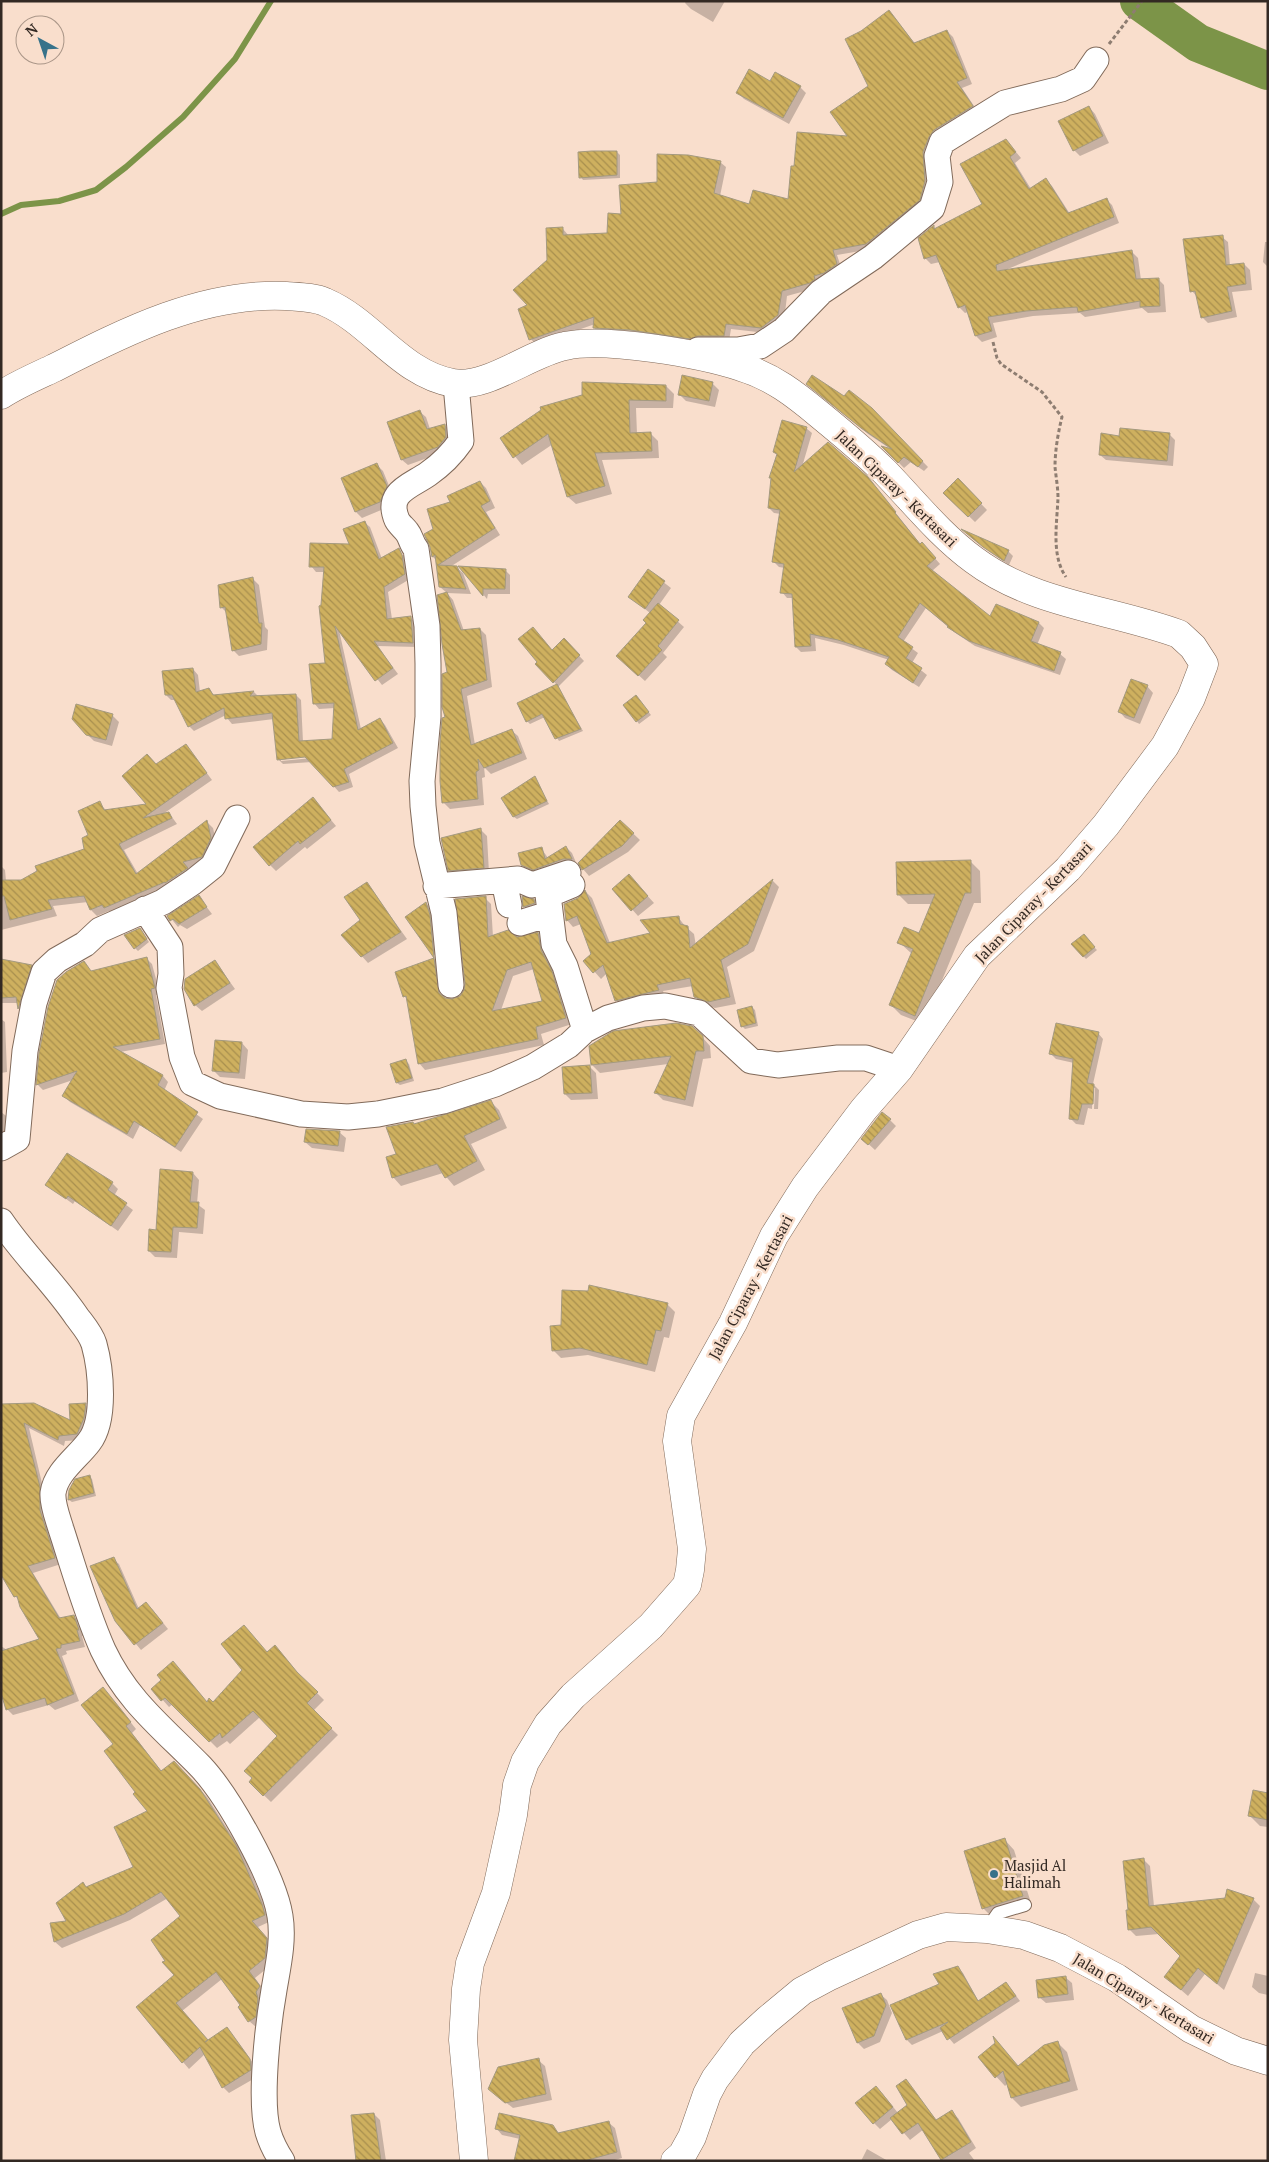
<svg xmlns="http://www.w3.org/2000/svg" width="1269" height="2162" font-family="'PT Serif',serif">
<defs>
<pattern id="building-back-hatch" width="6" height="6" patternUnits="userSpaceOnUse" patternTransform="scale(1.25)"><rect width="6" height="6" fill="#ceb05f"/><path d="M-1 5l2 2M0 0l6 6M5-1l2 2" fill="none" stroke="#a88f4e"/></pattern>
</defs>
<rect width="100%" height="100%" fill="#f9decc"/>
<!-- shadow -->
<path fill="#0003" fill-rule="evenodd" d="M686,1H725L713,22L691,9L685,3Z
M894,17L915,44L947,31L953,37L972,84L962,88L978,112L940,135L931,187L925,205L872,249L837,255L842,270L816,288L787,296L784,321L767,333L731,329L729,341L696,344L600,333L594,328L595,324L536,345L531,339L529,306L563,229L569,236L608,234L623,216L658,183L720,162L726,167L720,196L750,206L789,201L849,137Z
M771,83L800,87L806,93L789,124L744,99L737,92Z
M1089,107L1095,114L1109,143L1080,156L1074,150Z
M1011,146L1021,158L1015,163L1031,189L1046,180L1052,186L1070,214L1106,199L1112,205L1119,223L1003,271L1132,252L1138,258L1141,280L1158,279L1164,285L1166,312L1148,313L1142,308L1085,317L1080,313L1033,316L993,323L997,337L982,342L976,336L968,312L965,313L959,307L940,262L931,264L925,258L934,227L936,229L984,204Z
M617,152L620,155V178L583,180L581,177Z
M1222,237L1228,242L1230,266L1244,264L1250,270L1252,290L1232,292L1237,317L1208,323L1202,317L1198,298L1192,291Z
M1265,242H1268V267L1263,262Z
M712,383L719,390L715,407L686,401L679,394Z
M666,386L674,394L673,408H636L637,434L650,433L658,441L659,458L602,460L612,494L576,504L568,497L553,444L522,465L501,439Z
M813,389L844,397L871,409L928,467L924,471L911,462L904,468L885,449L892,450L868,434Z
M420,412L426,417L430,429L445,425L450,431L444,452L408,465L402,460L389,423Z
M806,428L812,433L802,467L873,484L921,545L927,549L940,564L932,571L991,618L997,605L1039,623L1044,628L1037,645L1060,654L1066,659L1060,675L975,646L954,632L926,608L903,642L918,653L912,663L927,675L919,687L892,670L886,664L889,660L844,645L815,638L816,651L801,652L796,647L794,598H787L782,592L785,568L779,567L774,562L781,514L774,513L769,508L778,455L774,452Z
M1169,434L1175,440L1173,466L1106,460L1100,455L1120,437Z
M377,465L383,471L392,493L386,508L362,518L356,512L342,479Z
M958,480L987,510L975,522L945,493Z
M480,482L486,488L495,508L486,512L500,535L450,567H456L463,573L471,594L447,593L440,587L437,561L433,557L431,546L435,530L452,502Z
M364,522L370,527L382,559L399,550L407,561L410,579L388,592L392,619L411,618L416,623L418,647L377,646L398,674L382,685L339,630L361,729L380,719L385,725L398,748L349,774L353,787L339,792L312,762L283,764L278,759L274,719L232,724L227,718L226,715L194,731L189,726L175,700H171L166,695L193,669L198,675L200,692L209,689L215,696L254,692L259,697L296,695L301,700L303,742L333,740L335,708L319,709L314,703L326,664L322,606L325,572H316L311,566L351,546ZM312,755V758L281,761V758Z
M967,533L1008,551L1013,556L1009,565L990,552Z
M461,567L505,570L510,575V594H488L487,599Z
M649,571L671,588L659,605L684,627L663,653L667,657L645,681L624,662L647,623L650,613L630,597Z
M252,578L259,585L265,627L268,630L267,650L239,656L233,650L227,613L221,607Z
M447,593L453,600L464,631L480,629L486,635L492,687L467,696L475,745L511,730L518,736L527,759L491,774L484,767L485,777L482,778L484,805L450,809L444,803L449,673Z
M569,645L584,661L558,687L583,731L559,741L545,717L530,724L527,721L558,686L536,664L552,652Z
M1147,686L1153,693L1140,724L1125,718L1119,711Z
M638,699L651,715L639,724L637,721Z
M112,715L119,722L112,746L94,741L87,734Z
M186,745L212,780L163,814L169,813L177,824L124,850L138,874L207,822L213,828L217,845L208,863L188,868L193,874L111,913L109,911L97,916L91,910L88,902L53,906L57,916L1,930V866L5,870L6,881H21L85,850L99,803L107,811L149,805L157,766Z
M535,778L549,804L517,819L514,817Z
M313,798L336,826L307,849L305,847L276,871L270,865Z
M620,821L640,840L628,852L589,876L583,869Z
M481,830L487,836L489,873L456,876L450,870Z
M566,847L572,853L577,865L540,875L529,871L522,865L541,848L548,858Z
M970,861L980,871L981,903H974L924,1024L901,1015L891,1005L912,954L899,942L920,935L933,904H908L898,894Z
M773,881L779,887L754,951L727,967L736,1004L715,1008L703,1004L696,997L693,986L663,991L665,997L623,1007L616,1000L607,973L601,979L585,961L593,954L581,924L573,927L567,920L585,891L592,898L610,943L653,933L678,917L685,926L694,934L696,946Z
M635,882L654,903L638,916L614,889Z
M367,883L407,939L368,963L343,935L361,920Z
M199,897L212,914L187,929L180,925L178,927L169,916Z
M485,898L491,904L493,937L517,938L538,934L544,940L572,1024L541,1034L544,1045L425,1070L419,1063L408,1000L404,996L434,959L440,965L445,999L452,1001L460,997L465,991ZM534,969L543,1002L501,1010L513,976Z
M533,900L537,906L527,909L524,906Z
M426,903L432,910L439,961L407,917Z
M140,929L149,942L138,951L135,948Z
M1083,936L1097,950L1086,959L1073,945Z
M146,958L152,964L160,994L156,995L165,1044L120,1052L163,1076L168,1082L164,1091L203,1119L181,1152L140,1125L133,1139L70,1102L64,1096L73,1080L43,1090L38,1085L40,1053L84,963L92,972Z
M215,961L235,989L202,1011L195,1005Z
M31,966L37,972L25,1014L19,1008V1003H1V973Z
M752,1007L755,1010L758,1026L745,1029L742,1026Z
M1,1019L5,1022L7,1072L1,1073Z
M1098,1033L1103,1039L1093,1084L1099,1090L1098,1109H1094L1095,1088H1093L1092,1109L1088,1108L1084,1125L1076,1124L1071,1119L1074,1063L1056,1059L1050,1053Z
M702,1037L710,1046L711,1058L703,1059L693,1107L663,1100L655,1092L668,1064L600,1073L592,1065Z
M242,1043L248,1050L245,1079L220,1077L213,1070Z
M406,1061L409,1064L414,1081L400,1085L397,1083Z
M590,1067L596,1073L598,1099L571,1100L565,1094Z
M491,1102L499,1110L507,1128L471,1144L485,1170L454,1186L443,1173L401,1186L393,1177L414,1125Z
M1,1112L9,1118V1136L1,1141Z
M890,1120L896,1126L875,1150L863,1139Z
M339,1132L346,1138L344,1152L312,1148L305,1142Z
M193,1173L199,1180L197,1204L205,1210L203,1234L179,1232L177,1258L155,1257L149,1251L157,1231Z
M112,1183L118,1189L114,1196L133,1210L118,1231L75,1201L73,1204L47,1185Z
M667,1304L675,1312L669,1338L664,1337L655,1372L588,1355L561,1358L553,1350Z
M85,1404L91,1411L83,1440L65,1441L64,1446L29,1428L61,1564L33,1573L61,1619L73,1616L80,1622L85,1636H82L85,1647L66,1651L67,1654L62,1656L79,1701L55,1710L49,1705L13,1715L7,1709L1,1689V1646L7,1650L41,1640L20,1601L15,1596L1,1405L71,1422Z
M89,1477L92,1479L96,1496L72,1502L69,1500Z
M113,1559L119,1564L139,1609H152L168,1629L141,1650L116,1620Z
M244,1627L267,1653L282,1654L303,1679L324,1700L313,1711L338,1735L271,1802L250,1782L279,1736L260,1717L230,1744L227,1741L217,1748L173,1704L169,1707L153,1689L214,1704L243,1670Z
M109,1695L136,1729L132,1733L162,1772L181,1769L207,1797L242,1852L268,1912L271,1921L258,1927L273,1945L271,1965L255,1978L266,1993L262,2023L256,2027L249,2021L242,2006L222,1979L182,2011L209,2042L233,2036L256,2067L257,2077L229,2093L223,2087L205,2054L189,2069L137,2008L176,1975L166,1961L182,1916L168,1898L130,1920L62,1948L55,1942L51,1924L68,1922L83,1884L87,1888L135,1867L149,1812L115,1745Z
M1268,1794V1827L1260,1826L1250,1816Z
M1005,1840L1014,1850L1032,1906L993,1918L984,1909L966,1852Z
M1143,1859L1150,1866L1154,1906L1253,1899L1260,1906L1224,1990L1205,1974L1188,1996L1166,1977L1182,1956L1159,1934L1136,1936L1129,1929L1130,1911Z
M958,1968L963,1973L979,2002L1011,1989L1020,2001L954,2044L943,2031L912,2045L907,2040L892,2006L940,1984Z
M1255,1973L1268,1976V1995L1259,1993L1252,1987Z
M1065,1977L1072,1983L1074,2000L1046,2003L1039,1997Z
M880,1994L887,2000L892,2013L880,2042L864,2049L858,2043L844,2009Z
M1058,2043L1067,2052L1078,2090L1021,2107L1012,2098L1008,2083L1005,2086L979,2058L1019,2067Z
M538,2060L545,2066L552,2100L513,2108L489,2089Z
M906,2081L937,2121L951,2112L958,2118L976,2148L969,2153L975,2161H943L924,2129L910,2140L892,2119L880,2129L874,2123L882,2093L898,2113L909,2105Z
M374,2114L380,2120L386,2161H357Z
M609,2123L615,2128L622,2158L611,2161H557L520,2139L502,2135L497,2129L552,2126L560,2134Z
M867,2149L888,2161H861Z"/>
<g fill="none" stroke-linecap="round" stroke-linejoin="round">
<!-- stream -->
<path stroke="#7c9448" stroke-width="6" d="M1,214L21,205L59,201L96,190L126,167L183,117L235,59L271,1"/>
<!-- river -->
<path stroke="#7c9448" stroke-width="38" d="M1139,1L1198,43L1268,71"/>
</g>
<!-- building -->
<path fill="url(#building-back-hatch)" stroke="#a49a80" fill-rule="evenodd" d="M889,10L914,43L947,30L967,78L957,82L973,106L934,130L929,137L923,152L925,181L920,200L866,244L833,250L837,264L824,273L814,276L815,279L810,283L782,291L778,315L761,328L726,324L724,336H698L690,339L630,330L593,328L594,317L529,340L518,309L527,305L513,290L547,260L546,228L563,227V235L607,233L608,213L621,214L619,185L657,182V154L688,155L721,161L714,193L749,204L753,190L788,199L791,166H794L797,132L847,136L830,112L868,86L845,39L861,31Z
M749,69L770,81L775,72L801,86L783,118L736,93Z
M1089,106L1103,136L1073,151L1058,121Z
M1006,139L1016,152L1010,157L1029,189L1046,178L1068,213L1107,198L1114,217L996,265L997,271L1132,250L1136,279L1159,278L1160,306L1140,307V301L1078,312L1077,307L1026,311L988,317L992,331L975,336L965,305L958,308L936,255L924,259L918,238L934,225V229L982,204L960,164Z
M592,151H617V175L579,178L578,152Z
M1223,235L1226,265L1244,263L1246,284L1227,287L1232,311L1201,318L1195,291L1190,292L1183,239Z
M682,375L713,382L709,401L678,395Z
M812,375L844,396L849,390L872,408L923,461L918,467L904,457L898,463L881,446L892,449L861,428L806,384Z
M582,382L666,385V401L629,400L630,433L651,432L652,451L595,453L605,486L567,497L548,434L513,458L500,438L541,410L540,407L582,395Z
M420,410L427,429L445,424L446,437L438,447L401,460L387,422Z
M782,420L807,427L794,472L828,442L868,477L896,512L895,513L920,544L922,542L936,558L927,566L990,616L996,604L1039,622L1031,641L1061,652L1054,671L969,641L947,627L948,626L920,603L898,637L913,647L906,658L922,668L913,683L885,664L889,657L838,640L810,634L811,646L795,647L792,594L780,593L784,564L772,562L780,510L768,508L771,478H769L777,454L773,452Z
M1120,428L1170,433L1167,461L1099,455L1101,433L1119,436Z
M377,463L387,486L380,502L355,512L341,478Z
M958,478L982,503L968,517L943,493Z
M480,481L490,501L481,506L495,528L438,565L457,566L466,589L439,587L435,555L432,557L430,547L424,534L433,529L427,509L450,502L447,496Z
M365,521L379,559L399,548L402,555L405,574L384,587L387,619L411,616L413,643L374,641L393,668L375,681L335,626L358,730L380,718L393,743L344,769L349,782L333,787L305,757L277,760L272,713L225,719L224,708L188,727L172,695H165L162,671L193,668L196,692L209,688L213,695L254,691L250,696L296,694L299,741L332,739L334,703L313,704L309,664L325,663L319,606L321,605L324,567H309L310,543L349,544L343,529Z
M961,529L1009,550L1004,561L983,547Z
M458,566L506,569L505,589H483V596Z
M648,569L665,581L645,609L628,597Z
M253,577L259,623H262L261,644L232,651L225,607L220,608L218,585Z
M447,592L461,630L480,628L487,680L461,689L471,745L512,729L522,753L484,768L478,759L479,770L476,772L478,799L442,803L440,781V743L442,718L445,717L442,707V674L447,672L442,644L437,595Z
M658,603L679,620L658,646L662,650L638,676L616,656L646,623L643,620Z
M533,627L552,650L564,638L580,655L553,683L535,664L537,662L518,639Z
M1131,679L1148,685L1134,718L1118,712Z
M557,684L581,729L555,739L542,714L526,722L517,703Z
M636,695L649,712L636,722L623,705Z
M76,704L113,714L106,740L86,735L72,719Z
M186,744L207,773L143,818L169,812L172,818L119,844L136,874L207,820L211,838L202,857L183,862L188,868L165,883V882L104,908L102,905L90,910L84,896L48,900L52,909L10,920L4,896H1V880H21L37,871L35,866L84,849L82,838L88,835L78,811L100,801L104,810L146,804L122,776L147,754L156,764Z
M535,776L547,801L513,817L501,798Z
M313,797L331,820L300,844L298,841L269,866L253,847Z
M620,820L634,833L622,846L582,870L578,863Z
M481,828L484,868L448,871L441,838Z
M566,846L572,859H563L533,870L521,865L518,853L542,847L545,859Z
M971,860V893H965L915,1016L889,1005L913,949L897,943L904,927L919,933L935,894L897,895L896,862Z
M629,874L648,896L631,911L612,889Z
M773,879L748,944L721,960L730,997L708,1002L694,997L690,978L657,985L659,990L615,1001L603,965L593,973L583,961L591,954L577,916L566,921L564,904L578,898L585,890L607,943L650,933L640,920L679,916L680,924L688,926L690,948Z
M367,882L401,932L361,957L341,935L360,920L344,897Z
M199,895L207,907L179,924L173,919L170,921L167,916Z
M486,896L488,937L508,930L517,937L538,932L541,950L552,971L566,1018L536,1027L538,1039L418,1064L406,996L403,997L395,972L434,958L439,993L445,998L452,999L460,996L464,990L465,984L455,899ZM531,962L542,1001L492,1011L507,970Z
M522,896L534,899L535,903L523,907Z
M426,902L430,915L434,958L405,917Z
M140,928L147,939L134,949L124,935Z
M1084,934L1095,947L1083,957L1071,944Z
M147,957L155,988L151,989L160,1039L113,1047L163,1075L158,1085L198,1112L175,1147L134,1121L127,1134L62,1096L77,1071L36,1085L39,1053L48,1007L57,980L66,972L84,961L91,971Z
M1,959L32,965L18,1009L16,997L1,998Z
M215,960L230,983L194,1006L184,989L185,979Z
M752,1006L756,1023L741,1027L737,1010Z
M676,1023L692,1026L703,1036L704,1051H696L685,1100L654,1093L671,1056L591,1065L589,1046L613,1031Z
M1056,1023L1099,1032L1087,1083L1094,1084L1093,1104H1082L1078,1120L1069,1119L1073,1059L1049,1054Z
M215,1040L242,1042L239,1073L212,1071Z
M406,1059L412,1078L396,1083L390,1064Z
M590,1065L592,1093L564,1094L562,1067Z
M491,1100L500,1119L464,1136L477,1161L445,1178L437,1164L392,1178L386,1157L396,1154L386,1127L413,1122L414,1124Z
M882,1112L891,1119L868,1145L861,1139Z
M306,1129L340,1131L338,1146L304,1142Z
M67,1153L113,1182L108,1190L127,1203L111,1226L68,1196L66,1199L45,1185Z
M160,1169L193,1172L190,1202H199L197,1228L173,1227L171,1252L148,1251L149,1229L156,1230Z
M589,1285L668,1303L661,1331L656,1330L647,1365L580,1348L552,1351L550,1326L561,1325L562,1290L588,1291Z
M34,1403L70,1420L69,1404L86,1403L84,1418L77,1434L59,1436L58,1440L24,1423L40,1487V1510L55,1558L28,1566L59,1618L74,1615L79,1630H77L80,1641L61,1645V1648L56,1649L74,1694L47,1705L45,1698L6,1710L1,1693V1651L39,1639L20,1607L17,1596L14,1597L1,1575V1404Z
M90,1475L94,1493L68,1500L69,1490L75,1479Z
M114,1557L137,1609L146,1602L163,1623L134,1645L115,1621L90,1566Z
M244,1625L267,1652L275,1645L297,1672L318,1692L307,1703L332,1728L263,1796L249,1782L252,1778L244,1771L277,1736L253,1711L222,1738L220,1733L209,1742L165,1698L161,1701L151,1689L161,1680L157,1675L173,1661L207,1702L209,1698L213,1702L242,1670L221,1644Z
M103,1687L131,1722L126,1726L161,1771L174,1761L200,1789L236,1845L262,1904L265,1915L252,1921L267,1938L265,1958L249,1971L260,1986L256,1992L258,1998L256,2017L248,2022L238,2007L240,2005L216,1972L176,2003L208,2040L205,2042L227,2027L250,2059L251,2070L222,2088L200,2047L182,2063L136,2007L174,1975L162,1962L165,1961L151,1940L180,1916L161,1892L124,1914L54,1942L50,1923L66,1921L56,1903L83,1882L86,1887L133,1867L114,1827L147,1811L133,1794L135,1792L104,1751L113,1744L81,1705Z
M1253,1790L1268,1793V1820L1248,1816Z
M1005,1838L1023,1896L982,1909L964,1851Z
M1144,1858L1149,1906L1225,1898L1227,1889L1254,1898L1217,1984L1198,1968L1181,1990L1164,1977L1180,1956L1151,1927L1128,1930L1126,1910H1128L1123,1861Z
M958,1966L978,2001L1006,1982L1016,1996L947,2040L940,2028L948,2022L906,2040L890,2005L939,1984L933,1974Z
M1066,1976L1068,1994L1038,1998L1036,1980Z
M881,1993L886,2005L874,2036L857,2043L842,2008Z
M993,2036L1018,2066L1044,2045L1058,2041L1070,2081L1011,2098L1003,2071L995,2078L978,2057L995,2043Z
M539,2058L546,2094L505,2103L488,2089L498,2067Z
M906,2079L936,2120L952,2110L971,2142L941,2160L918,2123L902,2134L890,2118L907,2105L896,2086Z
M876,2086L893,2107L873,2124L855,2103Z
M374,2113L381,2161H356L351,2115Z
M499,2113L553,2125L558,2133L609,2121L617,2152L584,2161H514L520,2135L495,2129Z"/>
<g fill="none" stroke-linecap="round" stroke-linejoin="round">
<!-- lane casing -->
<g stroke="#816a5a" stroke-width="14">
<path id="lane" d="M987,1929L998,1913L1025,1905"/>
</g>
<!-- street casing -->
<g stroke="#816a5a" stroke-width="27">
<path id="street" d="M698,350H738L760,346L784,330L821,292L873,257L932,208L940,182L937,156L942,142L1005,103L1061,89L1083,79L1096,60
M504,881L509,905
M572,885L548,895L554,944L565,966L585,1030
M436,886L518,879L532,885L568,873
M145,909L170,947L171,974L169,988L182,1057L192,1083L220,1096L301,1114L348,1117L378,1114L443,1101L495,1084L533,1067L569,1045L585,1030L608,1018L643,1008L665,1006L699,1013L751,1061L778,1065L838,1058H866L899,1069
M520,923L549,914
M451,985L444,913L427,843L423,806L422,781L428,717V664L427,626L416,549C411,543 411,537 407,532C404,528 399,524 397,520C385,492 411,486 428,474C441,465 452,454 461,441L456,384
M1,1148L17,1139L25,1051L34,1003L44,972L57,960L85,944L100,930L163,902L193,882L213,866L237,818
M1,1221C24,1255 54,1283 77,1317C83,1325 91,1334 94,1344C101,1369 106,1420 89,1442C77,1458 56,1472 53,1493C52,1504 58,1519 61,1529C74,1569 86,1612 103,1650C127,1701 163,1728 201,1767C228,1796 274,1877 280,1916C284,1940 278,1966 274,1990C268,2024 259,2100 268,2132C271,2142 276,2152 282,2161"/>
</g>
<!-- secondary casing -->
<g stroke="#816a5a" stroke-width="29">
<path id="secondary" d="M1,395C18,384 37,376 54,368C126,331 204,292 286,296C299,297 314,297 325,302C372,322 401,374 453,383C487,389 530,353 565,346C605,337 701,354 741,367C772,376 796,395 820,415C842,433 864,451 885,472C914,502 940,535 974,560C1034,605 1111,609 1179,634L1193,647L1204,664L1191,698L1165,746L1106,825L1068,869L977,956L899,1069L864,1109L805,1187L774,1236L733,1323L681,1416L677,1441L692,1549L690,1570L687,1585L651,1626L573,1696L548,1724L525,1762L517,1785L513,1815L496,1893L470,1963L466,1989L463,2040L474,2161
M675,2161L682,2155L692,2137L707,2094L715,2079L742,2043L767,2020L802,1991L830,1976L918,1935L946,1927L987,1929L1024,1935L1060,1948L1117,1978L1191,2029L1236,2051L1268,2061"/>
</g>
<!-- path -->
<path stroke="#8e7d71" stroke-width="3" stroke-dasharray="4 2.5" stroke-linecap="butt" d="M1109,44L1142,1
M993,342L997,358L1001,364L1042,392L1062,417C1058,433 1055,451 1055,467C1056,477 1058,488 1058,498C1057,523 1051,556 1066,577"/>
<!-- lane -->
<use href="#lane" stroke="#fff" stroke-width="12"/>
<!-- street -->
<use href="#street" stroke="#fff" stroke-width="25"/>
<!-- secondary -->
<use href="#secondary" stroke="#fff" stroke-width="28"/>
</g>
<!-- markers -->
<circle fill="#37728a" stroke="#f9decc" stroke-width="2" cx="994" cy="1874" r="5"/>
<g text-anchor="middle" dominant-baseline="central" stroke-width="5" stroke-linejoin="round" paint-order="stroke">
<!-- street labels -->
<g font-size="15" fill="#332923" stroke="#f9decc">
<text transform="translate(897 488) rotate(44)">Jalan Ciparay - Kertasari</text>
<text transform="translate(1033 902) rotate(-46)">Jalan Ciparay - Kertasari</text>
<text transform="translate(750 1287) rotate(-62)">Jalan Ciparay - Kertasari</text>
<text transform="translate(1144 1998) rotate(31)">Jalan Ciparay - Kertasari</text>
</g>
<!-- poi labels -->
<g font-size="15" fill="#332923" stroke="#f9decc" text-anchor="start">
<text x="1004" y="1865">Masjid Al<tspan x="1004" dy="17">Halimah</tspan></text>
</g>
</g>
<!-- border -->
<rect width="1269" height="2162" fill="none" stroke="#332923" stroke-width="5"/>
<!-- north arrow -->
<g transform="translate(40 40) rotate(320)"><circle r="24" fill="#f9decc" stroke="#aa9688"/>
<path d="M0-4L9 19L0 12L-9 19Z" fill="#37728a"/>
<text y="-8" font-size="14" font-weight="bold" text-anchor="middle" fill="#332923">N</text>
</g>
</svg>
